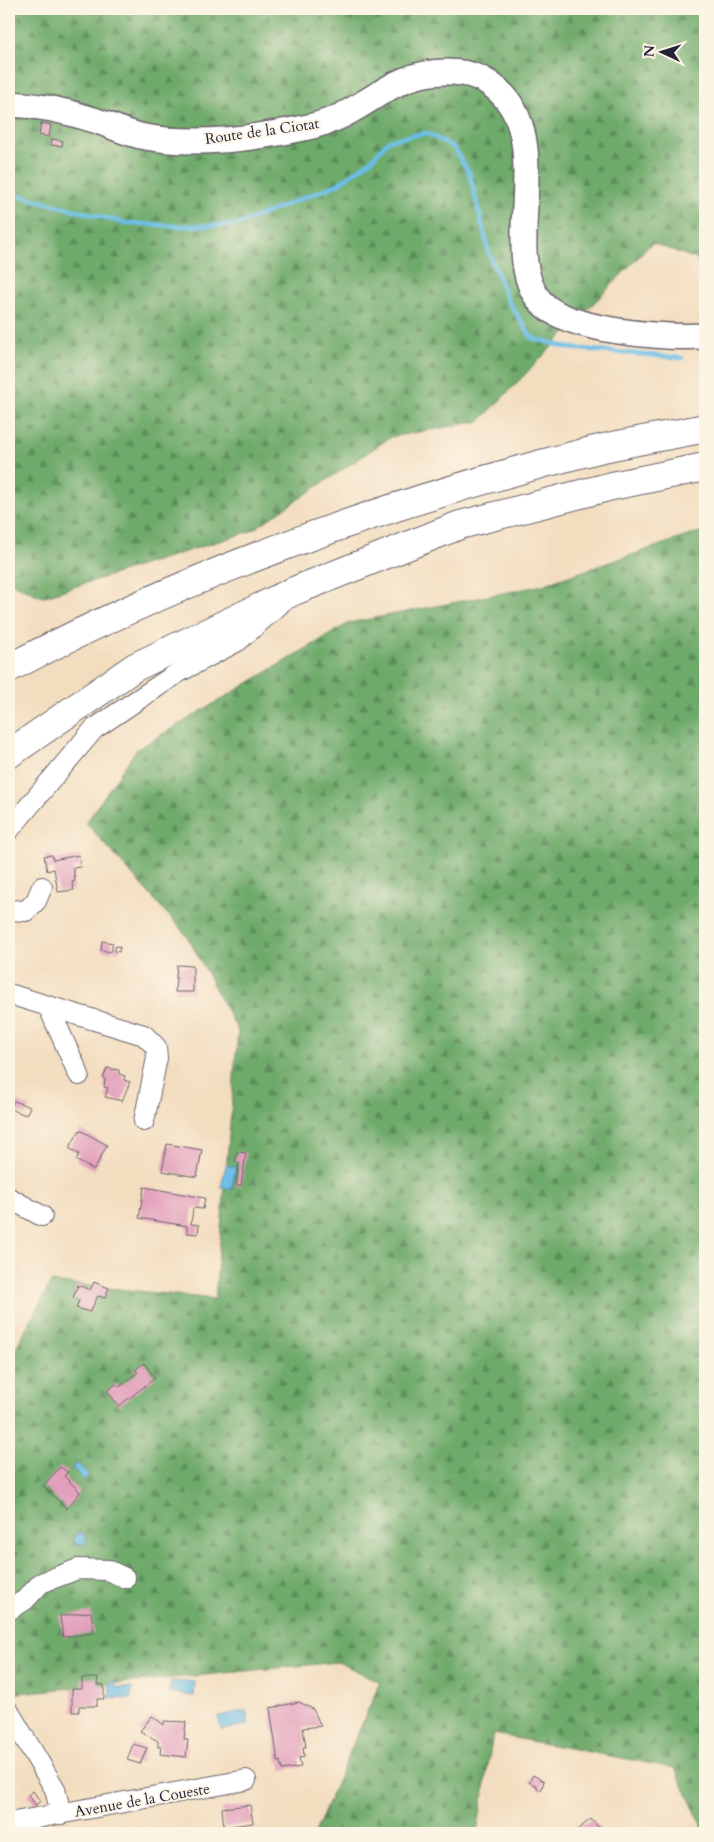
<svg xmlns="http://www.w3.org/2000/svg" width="714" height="1842" font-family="Cardo,serif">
<defs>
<pattern id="forest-firs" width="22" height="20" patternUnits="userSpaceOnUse" patternTransform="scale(1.25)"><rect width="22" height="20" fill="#6eaa6a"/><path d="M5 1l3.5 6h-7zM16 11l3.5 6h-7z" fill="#5a8a58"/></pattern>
</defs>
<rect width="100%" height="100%" fill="#fcf5e5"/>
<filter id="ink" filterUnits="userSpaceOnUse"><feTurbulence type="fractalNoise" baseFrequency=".02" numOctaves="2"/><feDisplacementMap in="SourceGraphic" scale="10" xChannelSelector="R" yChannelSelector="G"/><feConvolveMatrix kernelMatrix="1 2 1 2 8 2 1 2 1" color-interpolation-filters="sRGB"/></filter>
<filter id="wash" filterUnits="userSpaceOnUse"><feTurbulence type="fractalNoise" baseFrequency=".0096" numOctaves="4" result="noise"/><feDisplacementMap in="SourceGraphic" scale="20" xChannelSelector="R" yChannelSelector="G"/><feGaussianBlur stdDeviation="1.12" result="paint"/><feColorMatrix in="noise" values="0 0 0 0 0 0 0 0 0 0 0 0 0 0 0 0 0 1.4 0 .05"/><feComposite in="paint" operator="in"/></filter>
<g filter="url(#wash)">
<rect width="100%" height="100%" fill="#f3ddbf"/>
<!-- forest -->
<path fill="url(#forest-firs)" stroke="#486652" d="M9,9H705V262L652,243L480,421L391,437L251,531L42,597L9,582Z
M705,530V1833L675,1768L493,1734L477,1833H315L380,1682L338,1662L9,1694V1361L51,1282L215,1299L238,1031L187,936L86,823L136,750L349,623L539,586Z"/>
<!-- water -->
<path fill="#6bbee7" stroke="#467091" d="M226,1165L236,1167L232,1189L221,1187Z
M77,1463L89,1475L84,1480L72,1468Z
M74 1539a6 6 0 1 1 12 0a6 6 0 1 1-12 0Z
M171,1681L195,1682L194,1696L169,1692Z
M110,1682H115V1687L132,1688L131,1699L110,1698Z
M246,1711L249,1724L221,1730L218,1716Z"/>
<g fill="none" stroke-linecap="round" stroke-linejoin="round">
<!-- stream -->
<path stroke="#6bbee7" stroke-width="4.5" d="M9,193L125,223L177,226L236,225L338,184L370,161L389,140L426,133L453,147L469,172L489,253L508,301L532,338L569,348L682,358"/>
</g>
<g id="blocks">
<!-- building -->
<path fill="#e29fbb" d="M41,123L51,125L49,137L39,135Z
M52,139L63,141L62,146L51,145Z
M52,855L53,860L79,855L81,867L73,868L75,881L72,882L74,890L58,892L54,869L47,871L44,856Z
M102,941L113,943L111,952L101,950Z
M116,946L120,947L119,952L114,951Z
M177,965L193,966V992H175Z
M107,1068L119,1070V1074L125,1076L124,1080L130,1082L122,1101L105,1097L108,1088L104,1087L105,1079L103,1078Z
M14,1101L30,1107L26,1115L10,1109Z
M80,1130L107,1145L94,1170L76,1160L79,1154L69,1148Z
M167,1144L202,1150L197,1177L162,1171Z
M237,1152L246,1153L241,1186L236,1185L239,1163L235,1162Z
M144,1187L205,1198L203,1209L193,1208L191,1224L199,1225L198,1234L187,1233V1226L139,1218Z
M94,1282L109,1288L105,1298L98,1296L90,1312L76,1308L79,1300L73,1298L78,1285L90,1290Z
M144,1363L155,1378L119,1406L107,1391L116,1384L119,1387L138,1372L135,1370Z
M60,1467L68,1472L64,1476L80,1492L67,1509L43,1486Z
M9,1544L15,1552L9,1557Z
M91,1612L94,1633L63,1637L60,1616Z
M82,1678H98L97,1685H104V1699H97V1706H79V1712H72V1689H82Z
M299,1702L313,1709L321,1726L303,1728L306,1747H303L304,1757L299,1758L301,1767L282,1770L280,1761L278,1762L270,1708Z
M152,1716L164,1725V1721L186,1722L184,1739L188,1740L186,1757L160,1754L161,1747H158V1741L140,1731Z
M133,1744L147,1748L140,1764L127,1760Z
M533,1775L544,1781L541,1791L537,1788V1786L529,1782Z
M33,1791L40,1801L36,1805L28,1795Z
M250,1805L253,1823L224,1827L222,1808Z
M591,1819L604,1833H573Z"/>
</g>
</g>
<g filter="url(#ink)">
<use href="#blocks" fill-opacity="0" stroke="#6b6369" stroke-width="1"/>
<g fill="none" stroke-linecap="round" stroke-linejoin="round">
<!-- minor casing -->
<g stroke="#6b6369" stroke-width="22">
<path id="minor" d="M9,830L94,729L179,672L238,641L279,605
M9,910L26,911L36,901L42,887
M9,994L48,1006L79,1075
M48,1006L144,1035L156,1047L157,1058L144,1121
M9,1198L42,1216
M9,1610L25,1600L41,1583L78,1569L108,1570L125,1578
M9,1712L55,1789L61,1814
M9,1823L246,1780"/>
</g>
<!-- major casing -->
<g stroke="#6b6369" stroke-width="28">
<path id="major" d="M9,104C37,105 67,111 94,120C110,125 128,134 145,137C195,146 250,139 299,129C314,126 330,122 343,115C380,96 401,72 446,72C455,72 468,73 477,77C486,80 496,88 503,95C553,149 500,255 540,301C566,332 666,338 705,336"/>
</g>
<!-- highway casing -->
<g stroke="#6b6369" stroke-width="30">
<path id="highway" d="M9,668C193,572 389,502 591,451C628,442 667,436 705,428
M9,754L135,667L294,591L460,525L612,486L705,467"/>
</g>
<!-- minor -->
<use href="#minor" stroke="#fff" stroke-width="20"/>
<!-- major -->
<use href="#major" stroke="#fff" stroke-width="25"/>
<!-- highway -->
<use href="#highway" stroke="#fff" stroke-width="28"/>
</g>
</g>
<g text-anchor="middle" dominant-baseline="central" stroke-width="4" stroke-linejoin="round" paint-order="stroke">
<!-- street labels -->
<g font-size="15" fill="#22223b" stroke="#fcf5e5">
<text transform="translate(262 131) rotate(-8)">Route de la Ciotat</text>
<text transform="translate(142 1800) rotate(-10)">Avenue de la Coueste</text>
</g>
</g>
<!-- margin -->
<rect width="714" height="1842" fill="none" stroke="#fcf5e5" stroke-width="30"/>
<!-- north arrow -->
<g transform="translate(662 52) rotate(274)" stroke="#fcf5e5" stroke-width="4" paint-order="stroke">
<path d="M0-4L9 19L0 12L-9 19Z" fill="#22223b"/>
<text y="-8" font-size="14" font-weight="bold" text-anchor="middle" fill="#22223b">N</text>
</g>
</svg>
